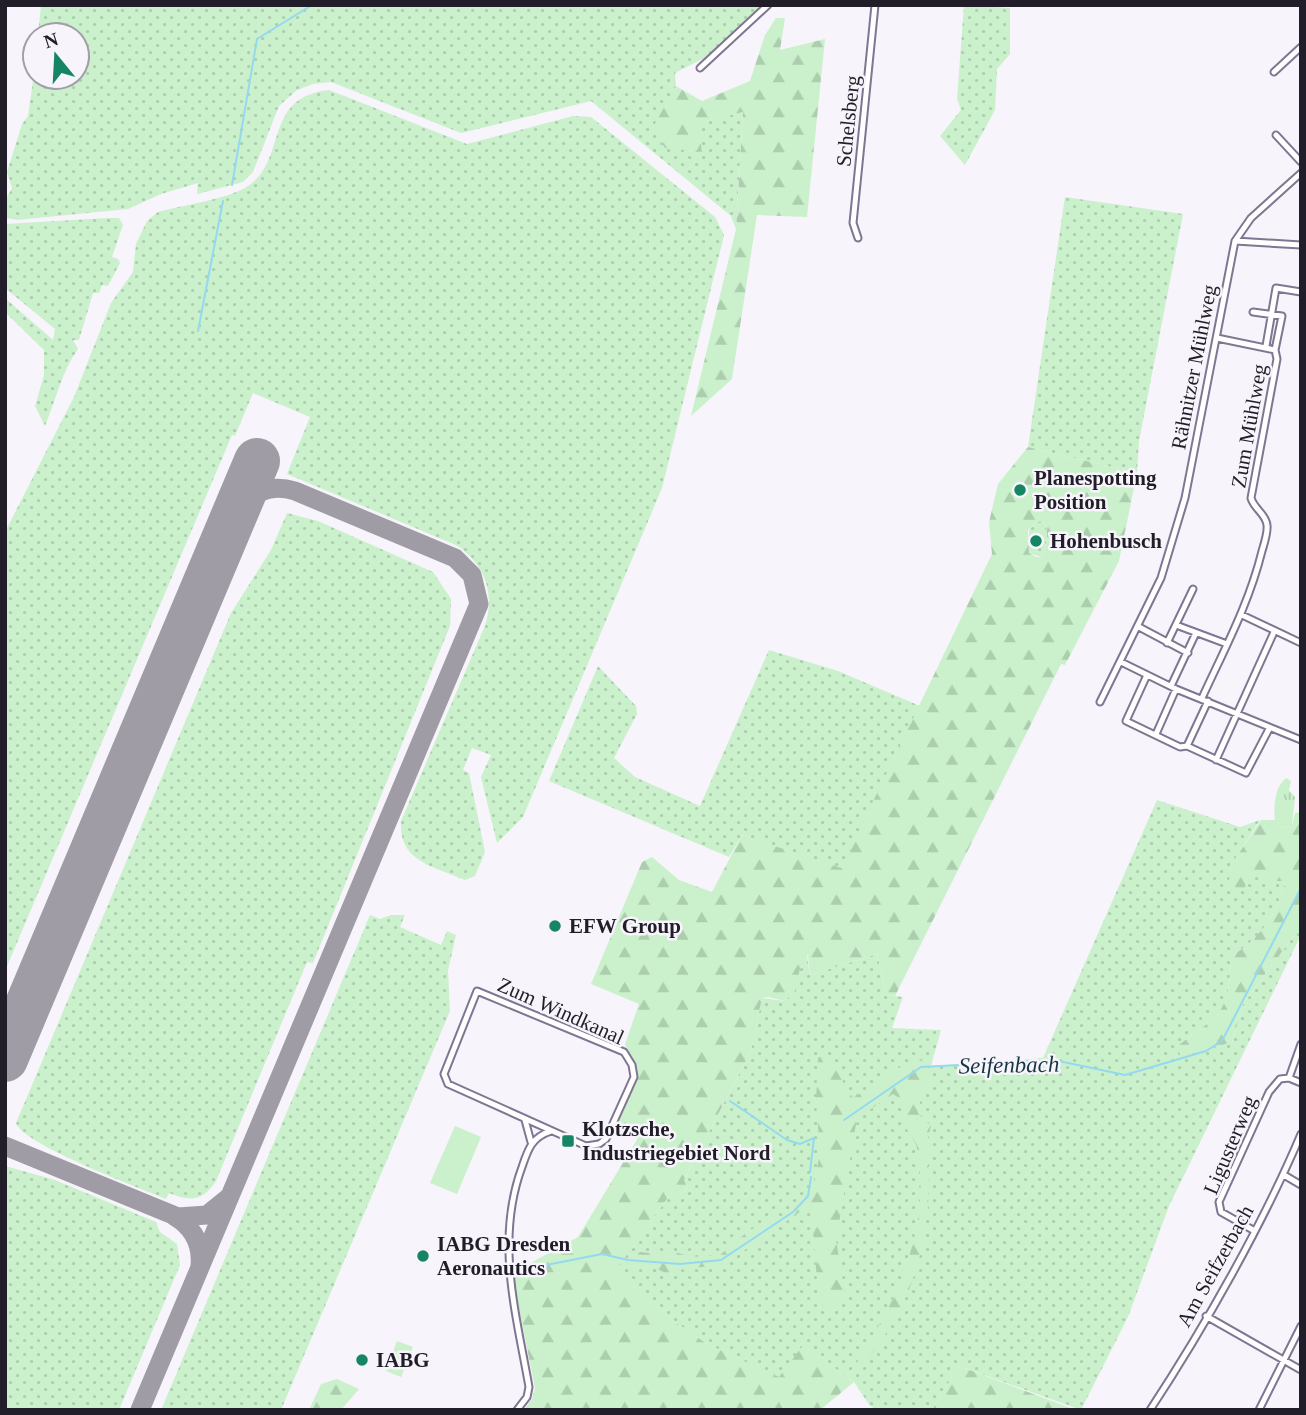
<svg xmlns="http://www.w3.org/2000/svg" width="1306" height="1415" font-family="'Times New Roman',serif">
<defs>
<pattern id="grass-dots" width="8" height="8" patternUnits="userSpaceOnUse" patternTransform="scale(1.75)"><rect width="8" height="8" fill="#caf1cb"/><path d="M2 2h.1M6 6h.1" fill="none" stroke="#adceae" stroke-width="1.8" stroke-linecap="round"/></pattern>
<pattern id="forest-firs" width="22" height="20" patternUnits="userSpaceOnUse" patternTransform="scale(1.75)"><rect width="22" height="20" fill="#caf1cb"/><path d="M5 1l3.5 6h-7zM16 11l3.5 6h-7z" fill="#adceae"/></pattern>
<pattern id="park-tufts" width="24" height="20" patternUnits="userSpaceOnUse" patternTransform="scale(1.75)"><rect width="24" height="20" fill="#caf1cb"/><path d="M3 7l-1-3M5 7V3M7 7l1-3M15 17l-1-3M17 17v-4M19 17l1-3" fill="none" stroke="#adceae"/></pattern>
</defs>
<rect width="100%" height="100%" fill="#f7f4fb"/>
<!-- grass -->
<path fill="url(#grass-dots)" d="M41,5H765L710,55L675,73L676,86L653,129L702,152L697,123L743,112L736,229L731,216L591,101L461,133L331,82L313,84L297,90L279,106L253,172L243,182L197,194L198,183L161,194L128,209L17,220L6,218L5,201L12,188L7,172L22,124L28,116L35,67V77H77V35H38Z
M964,5L1010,8V54L997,69L995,110L965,165L940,136L961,110L957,99Z
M329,90L467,144L573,116L591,117L715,217L724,235L662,488L523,817L497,843L481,777L491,755L472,748L463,770L469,773L485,852L475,876L465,880C434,866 398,862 401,821L484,628C496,596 486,566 458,546L287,474L310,417L253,393L235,436L232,435L5,971V532L74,397L111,303L133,272L136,244L147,221L158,212C182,205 232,199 251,184C287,156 264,97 329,90Z
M1065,197L1183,214L1139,441L1137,473L1028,447Z
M108,218H119L123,225L112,257L118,259L120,263L108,286L102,285L99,293H93L79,340H73L78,349C62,371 56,399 45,426L35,406L44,375V350L5,312V298L53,340L55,329L5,288V224Z
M287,513L318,521L433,572L451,599L450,626L313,963L307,962L216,1181C203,1201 190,1202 169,1193L166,1199C140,1188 24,1145 16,1123L231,613L271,550Z
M1043,521C1050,533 1047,545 1041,557L1029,553V530L1036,522Z
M769,650L838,671L920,706L841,869L742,835L729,857L549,781L598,666L636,706L637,714L614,758L635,777L700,806Z
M1157,800L1240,827L1260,820L1235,859C1251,874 1263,881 1285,881C1280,910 1258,942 1231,956C1229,1014 1223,1013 1178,1045L1232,1042L1243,1004L1301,926V935L1169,1206L1128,1317L1081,1410L959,1366L932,1410H877L870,1406L854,1382L804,1346L779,1378L707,1344L665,1315L615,1270L670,1195L683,1194L687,1188L684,1180L751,1051L762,998L785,1001L803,954L807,955L810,975L877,954L887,995L903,997L892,1028L941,1030L931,1066L1043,1058Z
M370,915L380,919L391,915H405L400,927L441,945L447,931L456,935L448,971L450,1011L281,1410H161Z
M5,1166L55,1180L156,1222L160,1232L177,1244L180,1265L119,1410H5Z"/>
<!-- forest -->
<path fill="url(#forest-firs)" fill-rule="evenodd" d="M776,18H785L780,50L825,39L807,217L757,215L732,379L691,416L736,229L743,112L698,123L702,152L665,148L652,129L676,86L702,101L750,81L765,35Z
M1028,447L1137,473L1119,561L1065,665L1061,664L895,996L887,995L877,954L810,975L808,955H803L795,991L785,1001L768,997L762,998L751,1051L684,1180L687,1187L683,1194L669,1196L616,1270L665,1315L707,1344L779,1377L803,1345L854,1382L820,1410H524L532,1399L535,1388L512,1273L578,1237L638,1138L617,1126L637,1078L625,1044L639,1004L591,984L642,862L652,857L679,880L712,892L742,835L841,868L992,554L989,522L998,484ZM1043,521C1050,533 1047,545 1041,557H1036L1029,553L1028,530L1036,522Z
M1301,812V926L1243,1004L1232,1042L1181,1057L1177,1046C1222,1013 1229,1014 1231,956C1257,942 1280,911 1285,881H1269L1250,874L1244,890H1226L1235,859L1261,820H1275L1283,828L1292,826L1295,813Z
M826,1054L832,1058L835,1069L853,1098L908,1062L920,1060L928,1067L936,1084L923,1089L918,1113L931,1126L928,1137L935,1156L928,1160C932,1211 922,1271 896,1317C886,1335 872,1353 861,1371L856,1364C897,1299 932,1228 917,1148C916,1142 912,1139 909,1134C904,1123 902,1109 899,1098L893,1094L865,1113L856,1124L836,1240L846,1299L841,1307L829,1310L823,1307L817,1280L811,1207H807L723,1265L683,1269L672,1276L655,1268L631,1266L629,1258L632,1251L649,1253L668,1250L692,1257L720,1255L745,1234L772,1216H782L801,1201L815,1180L820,1152L816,1101L818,1058Z
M959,1366L1076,1410H932Z
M337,1379L359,1389L341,1410H309L321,1384Z"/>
<!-- park -->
<path fill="url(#park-tufts)" d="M1286,778L1291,781L1289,790L1295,797L1292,826L1283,828L1275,820C1274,806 1274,788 1286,778Z"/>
<!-- pitch -->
<path fill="#caf1cb" d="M455,1126L481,1137L457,1194L430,1183Z
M397,1341L413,1347L401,1377L386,1371Z"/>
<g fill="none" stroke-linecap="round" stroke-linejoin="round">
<!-- stream -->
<path stroke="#94d9ef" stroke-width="2" d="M232,185L257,39L312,5
M198,331L223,201
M730,1101L787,1140L800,1144L814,1138L810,1172
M844,1120L921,1067L1054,1060L1125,1075L1206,1051L1222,1041L1301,888
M541,1266L602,1254L628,1260L680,1264L721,1260L793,1212L808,1196L811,1177"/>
<!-- taxiway -->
<path stroke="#a09ca6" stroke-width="19" d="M5,1146L178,1217L207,1215L228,1198
M174,1216C193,1227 202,1244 200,1266
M140,1410L479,604L472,575L455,558L295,491C269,483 250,493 235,514"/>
<!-- runway -->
<path stroke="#a09ca6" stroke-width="46" d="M5,1059L257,461"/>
<!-- minor casing -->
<g stroke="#807592" stroke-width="9">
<path id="minor" d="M700,68L768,5
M1274,72L1301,47
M1276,135L1301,162
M858,238L853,223L875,5
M1235,241L1301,245
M1253,312L1282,316L1275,350
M1266,346L1276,288L1301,292
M1242,615L1301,643
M1176,625L1227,644
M1139,627L1188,653
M1167,643L1193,589
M1121,662L1176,689L1301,740
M1147,675L1126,721L1180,747L1187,746L1246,773L1269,729
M1171,686L1195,635
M1202,698C1224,650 1249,604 1262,551C1264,544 1268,533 1267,525C1266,514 1254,509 1251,498L1277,359L1275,350L1217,338
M1100,702L1161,578L1185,498L1235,241L1251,218L1301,173
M1156,734L1176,689
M1187,746L1208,701
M1216,760L1274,632
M477,991L624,1052L632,1065L634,1077L606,1139L599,1144L586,1146L448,1084L444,1074Z
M1289,1078L1301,1044
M525,1120L531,1142
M1284,1175L1301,1185
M1253,1230L1221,1212L1219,1202L1269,1092L1280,1079L1289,1078L1301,1083
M1206,1316L1301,1370
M517,1410L527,1397L529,1387C516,1313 495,1240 522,1167C528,1149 532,1137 551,1131
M1150,1410C1204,1328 1263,1224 1301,1134
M1259,1410L1301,1326"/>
</g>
<!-- minor -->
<use href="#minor" stroke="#fff" stroke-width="5"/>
</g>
<!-- markers -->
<g fill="#158564" stroke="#f7f4fb" stroke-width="2.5">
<circle cx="1020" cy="490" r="7"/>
<circle cx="1036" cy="541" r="7"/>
<circle cx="555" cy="926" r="7"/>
<rect x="561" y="1134" width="14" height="14" rx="3.5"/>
<circle cx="423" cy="1256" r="7"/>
<circle cx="362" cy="1360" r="7"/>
</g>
<g text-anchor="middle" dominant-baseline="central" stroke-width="5" stroke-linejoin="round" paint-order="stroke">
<!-- street labels -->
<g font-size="21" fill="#221e29" stroke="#f7f4fb">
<text transform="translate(848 121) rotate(-84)">Schelsberg</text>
<text transform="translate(1194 367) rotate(-79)">Rähnitzer Mühlweg</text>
<text transform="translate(1249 426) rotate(-80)">Zum Mühlweg</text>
<text transform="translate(561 1011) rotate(24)">Zum Windkanal</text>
<text transform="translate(1230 1145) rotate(-67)">Ligusterweg</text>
<text transform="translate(1215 1266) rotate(-61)">Am Seifzerbach</text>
</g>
<!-- poi labels -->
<g font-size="21" font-weight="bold" fill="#221e29" stroke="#f7f4fb" text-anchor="start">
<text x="1034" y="478">Planespotting<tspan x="1034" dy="24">Position</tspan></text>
<text x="1050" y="541">Hohenbusch</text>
<text x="569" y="926">EFW Group</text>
<text x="582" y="1129">Klotzsche,<tspan x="582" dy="24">Industriegebiet Nord</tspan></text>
<text x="437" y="1244">IABG Dresden<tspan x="437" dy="24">Aeronautics</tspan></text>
<text x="376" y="1360">IABG</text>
</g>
<!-- water labels -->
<g font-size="23" font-style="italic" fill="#163741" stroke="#f7f4fb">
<text transform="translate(1009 1065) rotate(-1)">Seifenbach</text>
</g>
</g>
<!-- border -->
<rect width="1306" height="1415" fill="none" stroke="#221e29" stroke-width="14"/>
<!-- north arrow -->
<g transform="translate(56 56) rotate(342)"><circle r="33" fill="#f7f4fb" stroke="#a29ea7" stroke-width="2"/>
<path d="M0-5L12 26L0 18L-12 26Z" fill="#158564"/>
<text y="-10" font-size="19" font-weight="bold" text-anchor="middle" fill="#221e29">N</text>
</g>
</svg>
